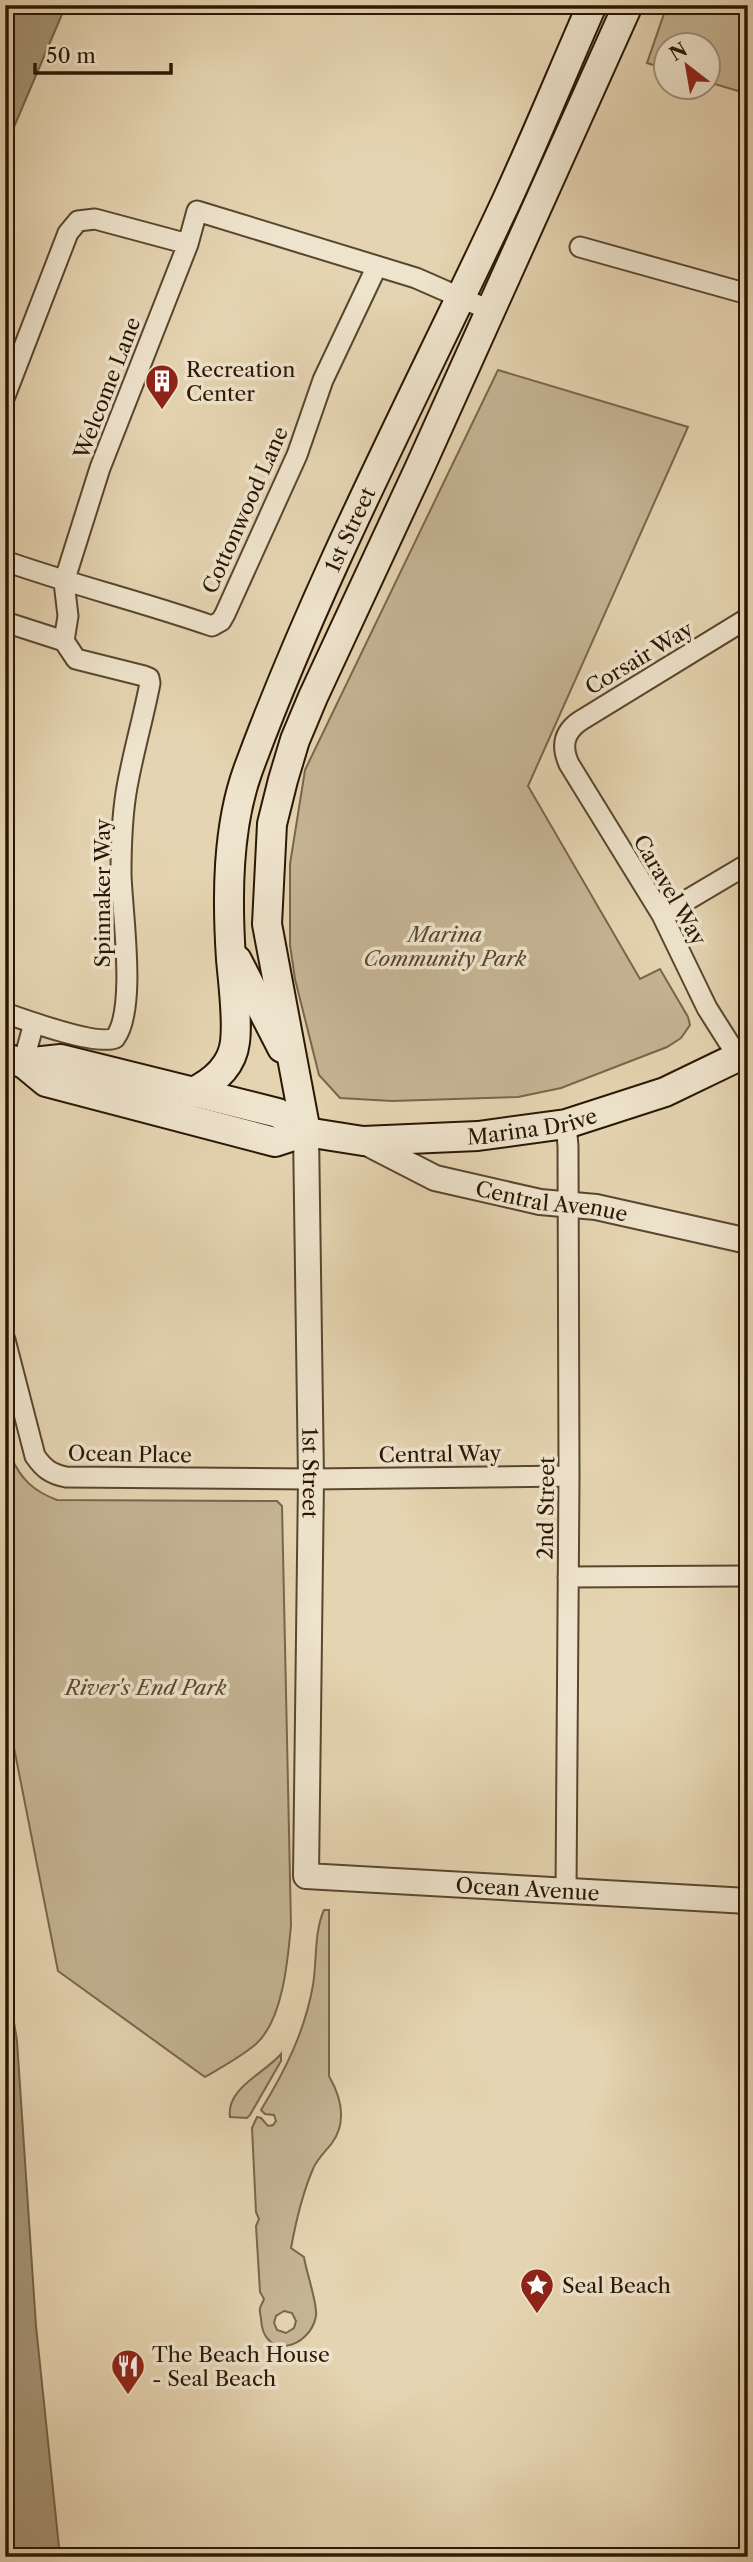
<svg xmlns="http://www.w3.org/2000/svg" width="753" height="2562" font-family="'Libre Caslon Text',serif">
<rect width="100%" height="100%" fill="#e5d4b1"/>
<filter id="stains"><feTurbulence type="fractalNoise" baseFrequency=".00286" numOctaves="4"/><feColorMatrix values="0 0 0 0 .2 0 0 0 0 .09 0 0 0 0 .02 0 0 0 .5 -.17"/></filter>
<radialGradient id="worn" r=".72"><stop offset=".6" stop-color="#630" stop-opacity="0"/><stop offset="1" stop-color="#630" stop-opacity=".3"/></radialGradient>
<!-- green -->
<path fill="#c5b494" stroke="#78664c" stroke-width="2" fill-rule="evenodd" d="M667,5H748V94L708,82V46H666L665,69L647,63Z
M498,370L688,427L528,786L640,979L660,969L688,1017L690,1025L681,1038L667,1047L561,1088L518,1097L392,1101L340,1098L319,1075L295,979L290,945V864L305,770Z
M5,1457H11C21,1479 33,1491 57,1500L277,1501L282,1506L291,1925C288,1959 283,2020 256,2044C241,2057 222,2067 205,2077L58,1971L5,1702Z
M324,1910H329V2076C341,2097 347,2122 332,2143C326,2151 317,2159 313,2169C302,2194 296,2221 291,2248L304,2257C306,2272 318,2304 316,2316C310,2349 263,2361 261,2319C261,2315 259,2312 260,2308C261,2305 263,2302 264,2299L260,2292L256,2226L259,2219L256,2212L252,2128L257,2117L261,2118L268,2126L273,2125L276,2121L274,2115L265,2114L261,2110C285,2071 305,2031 313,1985C317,1961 314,1932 324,1910ZM284,2311L292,2313L296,2321L294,2328L286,2333L277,2330L274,2323L276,2316Z
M281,2054V2061L250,2115L247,2118L230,2117C226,2088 265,2073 281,2054Z"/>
<!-- water -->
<path fill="#a59476" stroke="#746248" stroke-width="2" d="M5,5H66L5,148Z
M5,1966L17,2041L36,2326L60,2557H5Z"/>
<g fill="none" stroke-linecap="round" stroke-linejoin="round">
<!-- minor casing -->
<g stroke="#59462f" stroke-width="23">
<path id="minor" d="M580,247L748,294
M5,396L68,233L78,221L95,219L188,244
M5,561C73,585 143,602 212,626L221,621L225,614L297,455L323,380L377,266
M5,622L64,641
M64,641L68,616L64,582L100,468L188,244L197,211L416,278L489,310
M662,915L748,864
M5,1013C25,1020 97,1046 115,1038C137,1009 122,912 121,874C121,848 122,819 126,793C132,756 143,720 150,683L149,678L144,676L76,659L64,641
M738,1057L707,1008L662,915L569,764C561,746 564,732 580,721L748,618
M23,1063L34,1023
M5,1340L35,1456C44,1469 51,1474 66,1477L311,1479L569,1476
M568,1577L748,1576
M566,1892L569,1476L568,1146L566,1124"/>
</g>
<!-- tertiary casing -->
<g stroke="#59462f" stroke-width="28">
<g id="tertiary">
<path id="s1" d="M306,1132L311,1479L306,1876L748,1901"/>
<path id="s2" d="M363,1141L435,1178L540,1202L596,1207L748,1241"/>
</g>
</g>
<!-- secondary casing -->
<g stroke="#2a1704" stroke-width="32">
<g id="secondary">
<path d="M237,960L282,1048"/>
<path id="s3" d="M5,1058L23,1063L61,1059L278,1113L306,1132L363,1141L478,1136L566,1124L665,1092L748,1052"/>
<path d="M23,1063L46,1082L275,1142L306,1132"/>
<path id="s4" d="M191,1093C212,1083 232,1068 235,1042C238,1019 233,983 231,959C227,898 227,828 248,770C320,575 418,390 506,202C536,137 563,71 592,5"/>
<path d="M306,1132L267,924L272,824L283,780L295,740L313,697L420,467L628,5"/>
</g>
</g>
<!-- minor -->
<use href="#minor" stroke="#eee3cc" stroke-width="19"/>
<!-- tertiary -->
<use href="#tertiary" stroke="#eee3cc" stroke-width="24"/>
<!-- secondary -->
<use href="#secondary" stroke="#eee3cc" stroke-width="28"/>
</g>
<!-- icons -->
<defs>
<g id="building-pin" transform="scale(1.75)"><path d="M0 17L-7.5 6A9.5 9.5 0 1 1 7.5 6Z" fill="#8f2418" stroke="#eee3cc"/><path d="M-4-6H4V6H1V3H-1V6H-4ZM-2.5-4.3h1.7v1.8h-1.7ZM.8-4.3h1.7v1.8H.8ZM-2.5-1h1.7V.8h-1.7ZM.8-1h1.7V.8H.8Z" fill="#fff"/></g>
<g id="sight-pin" transform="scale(1.75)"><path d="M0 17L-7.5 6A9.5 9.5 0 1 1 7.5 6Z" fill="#8f2418" stroke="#eee3cc"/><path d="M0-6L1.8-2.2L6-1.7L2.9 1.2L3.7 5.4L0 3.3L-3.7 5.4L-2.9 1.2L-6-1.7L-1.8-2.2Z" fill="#fff"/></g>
<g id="restaurant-pin" transform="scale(1.75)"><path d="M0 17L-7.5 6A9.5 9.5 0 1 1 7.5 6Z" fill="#8f2418" stroke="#eee3cc"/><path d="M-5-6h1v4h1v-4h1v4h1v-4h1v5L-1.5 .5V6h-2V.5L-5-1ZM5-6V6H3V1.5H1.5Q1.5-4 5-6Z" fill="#fff"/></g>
</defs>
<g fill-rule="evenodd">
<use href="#building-pin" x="162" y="381"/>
<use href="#sight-pin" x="537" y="2285"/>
<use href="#restaurant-pin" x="128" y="2366"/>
</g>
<g text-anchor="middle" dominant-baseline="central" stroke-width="7" stroke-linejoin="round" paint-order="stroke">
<!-- poi labels -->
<g font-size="21" fill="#2a1704" stroke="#eee3cc" text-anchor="start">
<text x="186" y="369">Recreation<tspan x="186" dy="24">Center</tspan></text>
<text x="562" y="2285">Seal Beach</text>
<text x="152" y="2354">The Beach House<tspan x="152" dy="24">- Seal Beach</tspan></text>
</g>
<!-- street labels -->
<g font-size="21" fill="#2a1704" stroke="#eee3cc">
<text transform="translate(107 388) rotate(-69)">Welcome Lane</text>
<text transform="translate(245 510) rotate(-66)">Cottonwood Lane</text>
<text stroke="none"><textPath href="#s4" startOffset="606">1st Street</textPath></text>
<text transform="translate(639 658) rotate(-31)">Corsair Way</text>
<text transform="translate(670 890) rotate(60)">Caravel Way</text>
<text transform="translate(102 893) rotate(-90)">Spinnaker Way</text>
<text stroke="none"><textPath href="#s3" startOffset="542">Marina Drive</textPath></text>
<text stroke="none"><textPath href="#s2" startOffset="200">Central Avenue</textPath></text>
<text transform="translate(130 1454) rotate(1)">Ocean Place</text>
<text transform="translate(440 1454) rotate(-1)">Central Way</text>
<text stroke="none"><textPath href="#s1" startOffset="341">1st Street</textPath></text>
<text transform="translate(546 1508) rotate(-89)">2nd Street</text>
<text stroke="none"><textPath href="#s1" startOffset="966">Ocean Avenue</textPath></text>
</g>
<!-- park labels -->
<g font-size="21" font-style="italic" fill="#58462f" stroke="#eee3cc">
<text x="445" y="934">Marina<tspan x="445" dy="24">Community Park</tspan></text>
<text x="146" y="1687">River's End Park</text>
</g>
</g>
<!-- margin -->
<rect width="753" height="2562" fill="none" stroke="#e5d4b1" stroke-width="28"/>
<rect x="7" y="7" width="739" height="2548" fill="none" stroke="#2a1704" stroke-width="3.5"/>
<rect x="14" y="14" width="725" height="2534" fill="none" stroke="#2a1704" stroke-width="2"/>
<!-- north arrow -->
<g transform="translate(687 66) rotate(329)"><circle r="33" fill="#eee3cc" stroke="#a0917c" stroke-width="2"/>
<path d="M0-5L12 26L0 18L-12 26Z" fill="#8f2418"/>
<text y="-10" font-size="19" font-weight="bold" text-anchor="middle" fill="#2a1704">N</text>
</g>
<!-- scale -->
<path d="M35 63v10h136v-10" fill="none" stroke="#2a1704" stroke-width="3.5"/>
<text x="46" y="63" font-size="21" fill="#2a1704" stroke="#eee3cc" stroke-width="5" paint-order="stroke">50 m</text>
<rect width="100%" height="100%" filter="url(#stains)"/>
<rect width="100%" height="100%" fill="url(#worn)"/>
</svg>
